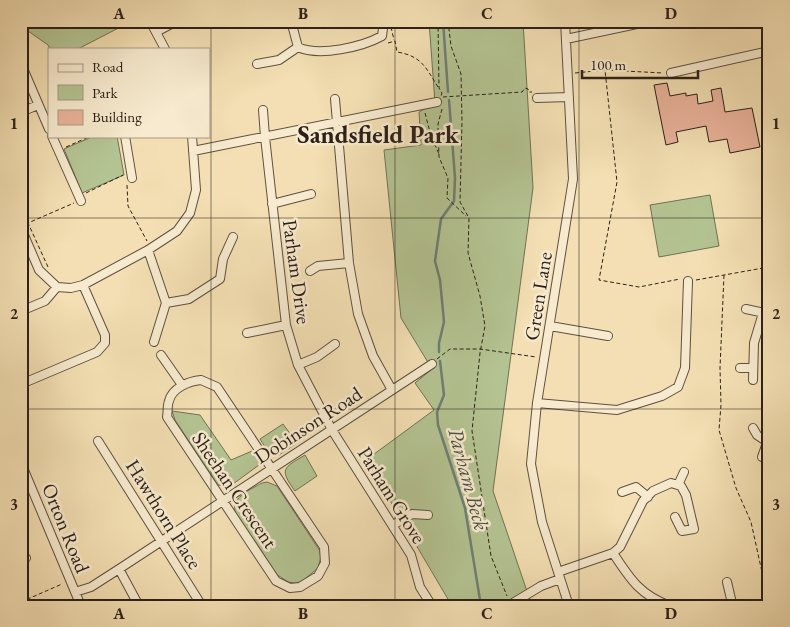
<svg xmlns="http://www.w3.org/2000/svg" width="790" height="627" font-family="'EB Garamond',serif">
<rect width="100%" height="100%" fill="#f3dfb3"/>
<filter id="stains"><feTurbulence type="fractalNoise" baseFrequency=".004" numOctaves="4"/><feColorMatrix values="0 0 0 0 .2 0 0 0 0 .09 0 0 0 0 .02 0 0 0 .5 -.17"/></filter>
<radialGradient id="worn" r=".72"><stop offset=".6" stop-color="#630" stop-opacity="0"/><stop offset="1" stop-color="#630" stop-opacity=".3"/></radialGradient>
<!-- green -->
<path fill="#b4c392" stroke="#707256" d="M21,21H132L78,49H50L48,45L21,26Z
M429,21H523L533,188L493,491L532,606H452L366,460L434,410L415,383L432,369L401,318L384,150L421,145L419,112L435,103Z
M94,136H117L124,175L82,193L64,149Z
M710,195L719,246L659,257L650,205Z
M172,411L200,415L231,460L252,451L259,461V465L229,487L218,485L175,420Z
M283,424L297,443L279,455C268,454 266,448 260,439Z
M305,455L317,476L295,491C279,469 283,468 305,455Z
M267,482L277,486L320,551L321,557L318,568L301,582L294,583L288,582L276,574L235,512C232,496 250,490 262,483Z"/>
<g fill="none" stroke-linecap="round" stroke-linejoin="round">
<!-- stream -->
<path stroke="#6f7e75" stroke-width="2.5" d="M443,21L448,92
M439,352V343L444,322L440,280L435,261L441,219L454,201L455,178L449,100
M440,361L444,395L437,412L438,425L465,508L481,606"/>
</g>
<!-- building -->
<path fill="#e9b29a" stroke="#2b2019" d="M667,83L670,96L686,93V96L697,94L698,104L713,101L711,90L721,88L725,112L752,108L760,147L730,153L727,139L709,142L706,126L676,132L678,142L666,145L654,85Z"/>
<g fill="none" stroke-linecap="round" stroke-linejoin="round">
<!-- minor casing -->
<g stroke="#5d5040" stroke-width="10">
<path id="minor" d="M150,21L165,49
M291,21L298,47C319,57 362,47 382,36L384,21
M565,21L573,179L537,403L531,464L542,522L569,606
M156,32L177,21
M566,39L651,21
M257,64L279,60L298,47
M22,66L49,129
M671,73L769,51
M537,98L569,97
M335,99L349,263L358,314L373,356L392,390
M263,110L265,137L286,325L298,365L332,430L411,555L420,587L432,606
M21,112L38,105
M52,136L81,201
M125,136L132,178
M193,151L437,102
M272,204L311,194
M21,228L39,270L57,287L71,288L83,285L148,250L177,231L190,213L196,190L192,136
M148,250L166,303
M310,271L318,266L349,263
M746,309L769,314
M21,311L45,301L57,287
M550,326L608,336
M247,333L286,325
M154,342L166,303L189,299L220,279L223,259L233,237
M161,355L182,385
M298,365L317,357L335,344
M740,368H752
M201,380L217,387L324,547L325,563L318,576L300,587L290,588L276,581L167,417C168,412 167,406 169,401C172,388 189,381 201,380Z
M753,380L754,343L763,313
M26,382L97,352L105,343V335L83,285
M537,403L617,410L662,396L678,387L685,368L688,281
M753,428L757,435L769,443
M98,441L202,606
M762,457L767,443
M21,463L81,606
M678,485L684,472
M622,492L636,487L648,497
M393,525L412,514L428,515
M613,553C630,579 640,595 670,606
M21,560L26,558
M119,569L139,606
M558,572L613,553L620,547L643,501L653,491L671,483L681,486L686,495L694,529L682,531L675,517
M727,582L731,599L729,606
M75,592L91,587L119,569L432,364
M508,606L541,586L560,579"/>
</g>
<!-- path -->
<path stroke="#2b2019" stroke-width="1" stroke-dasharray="4 2.5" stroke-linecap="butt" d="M438,21L439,88L442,93L441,96
M448,21L451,46L461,74L462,121L460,202L469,218L468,253L480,296L485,326L480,353L472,431L491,556L507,596
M21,23L27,21
M391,27L394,40
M388,43L395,41L397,52C422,56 426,68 438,87
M605,70L663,73
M575,73L605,70L617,182L599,280L639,287L680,279
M443,97L522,92L525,88L528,89L529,92H532
M442,109L438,124L439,157L448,178L447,198L466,216
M425,113L431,136L439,154
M66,147L91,136
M127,185L128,206L147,241
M86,193L123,175
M48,267L28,223L74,203
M724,275L720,368L721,405L719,430L736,488L751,522L769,604
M696,280L769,267
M437,359L450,349H480L536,357
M21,602L62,584"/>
<!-- minor -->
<use href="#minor" stroke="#f7eace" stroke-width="8"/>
</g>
<!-- grid -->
<path fill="none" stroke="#2b2019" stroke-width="1" stroke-opacity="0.55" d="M211,21V606M395,21V606M579,21V606M21,218H769M21,409H769"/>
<g text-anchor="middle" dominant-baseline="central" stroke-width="5" stroke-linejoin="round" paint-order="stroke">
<!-- street labels -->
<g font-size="20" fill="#2b2019" stroke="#f7eace">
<text transform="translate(297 272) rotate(82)">Parham Drive</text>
<text transform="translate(538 296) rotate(-81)">Green Lane</text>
<text transform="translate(308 425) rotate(-33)">Dobinson Road</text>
<text transform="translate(235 490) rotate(56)">Sheehan Crescent</text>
<text transform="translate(392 495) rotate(58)">Parham Grove</text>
<text transform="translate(164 514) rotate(58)">Hawthorn Place</text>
<text transform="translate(66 528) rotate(68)">Orton Road</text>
</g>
<!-- water labels -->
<g font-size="21" font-style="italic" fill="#4d4f47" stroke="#f7eace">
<text transform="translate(469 479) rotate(75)">Parham Beck</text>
</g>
<!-- district labels -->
<g font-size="25" font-weight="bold" fill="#2b2019" stroke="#f7eace">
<text x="378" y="134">Sandsfield Park</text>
</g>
</g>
<!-- margin -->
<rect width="790" height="627" fill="none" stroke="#f3dfb3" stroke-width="55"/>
<!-- legend -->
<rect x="48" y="48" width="162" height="90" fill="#f7eace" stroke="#a59986"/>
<rect x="58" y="64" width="25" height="8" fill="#f7eace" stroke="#a59986"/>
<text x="92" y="72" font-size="15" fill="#2b2019">Road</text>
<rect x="58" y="85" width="25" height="15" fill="#b4c392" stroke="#a59986"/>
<text x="92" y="98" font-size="15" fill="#2b2019">Park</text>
<rect x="58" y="110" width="25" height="15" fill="#e9b29a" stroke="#a59986"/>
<text x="92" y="122" font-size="15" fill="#2b2019">Building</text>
<!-- scale -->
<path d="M582 70v8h116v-8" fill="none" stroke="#2b2019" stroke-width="2.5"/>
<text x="590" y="70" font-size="15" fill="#2b2019" stroke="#f7eace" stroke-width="4" paint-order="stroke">100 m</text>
<rect x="28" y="28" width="734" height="572" fill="none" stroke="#2b2019" stroke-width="2"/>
<g font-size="16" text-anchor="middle" font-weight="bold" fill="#2b2019">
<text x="119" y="19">A</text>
<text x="303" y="19">B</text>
<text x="487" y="19">C</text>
<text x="671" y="19">D</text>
<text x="14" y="129">1</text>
<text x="776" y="129">1</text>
<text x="14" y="319">2</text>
<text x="776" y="319">2</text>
<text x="14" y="510">3</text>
<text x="776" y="510">3</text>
<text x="119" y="619">A</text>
<text x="303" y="619">B</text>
<text x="487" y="619">C</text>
<text x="671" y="619">D</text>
</g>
<rect width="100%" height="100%" filter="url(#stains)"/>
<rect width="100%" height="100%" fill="url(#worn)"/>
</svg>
